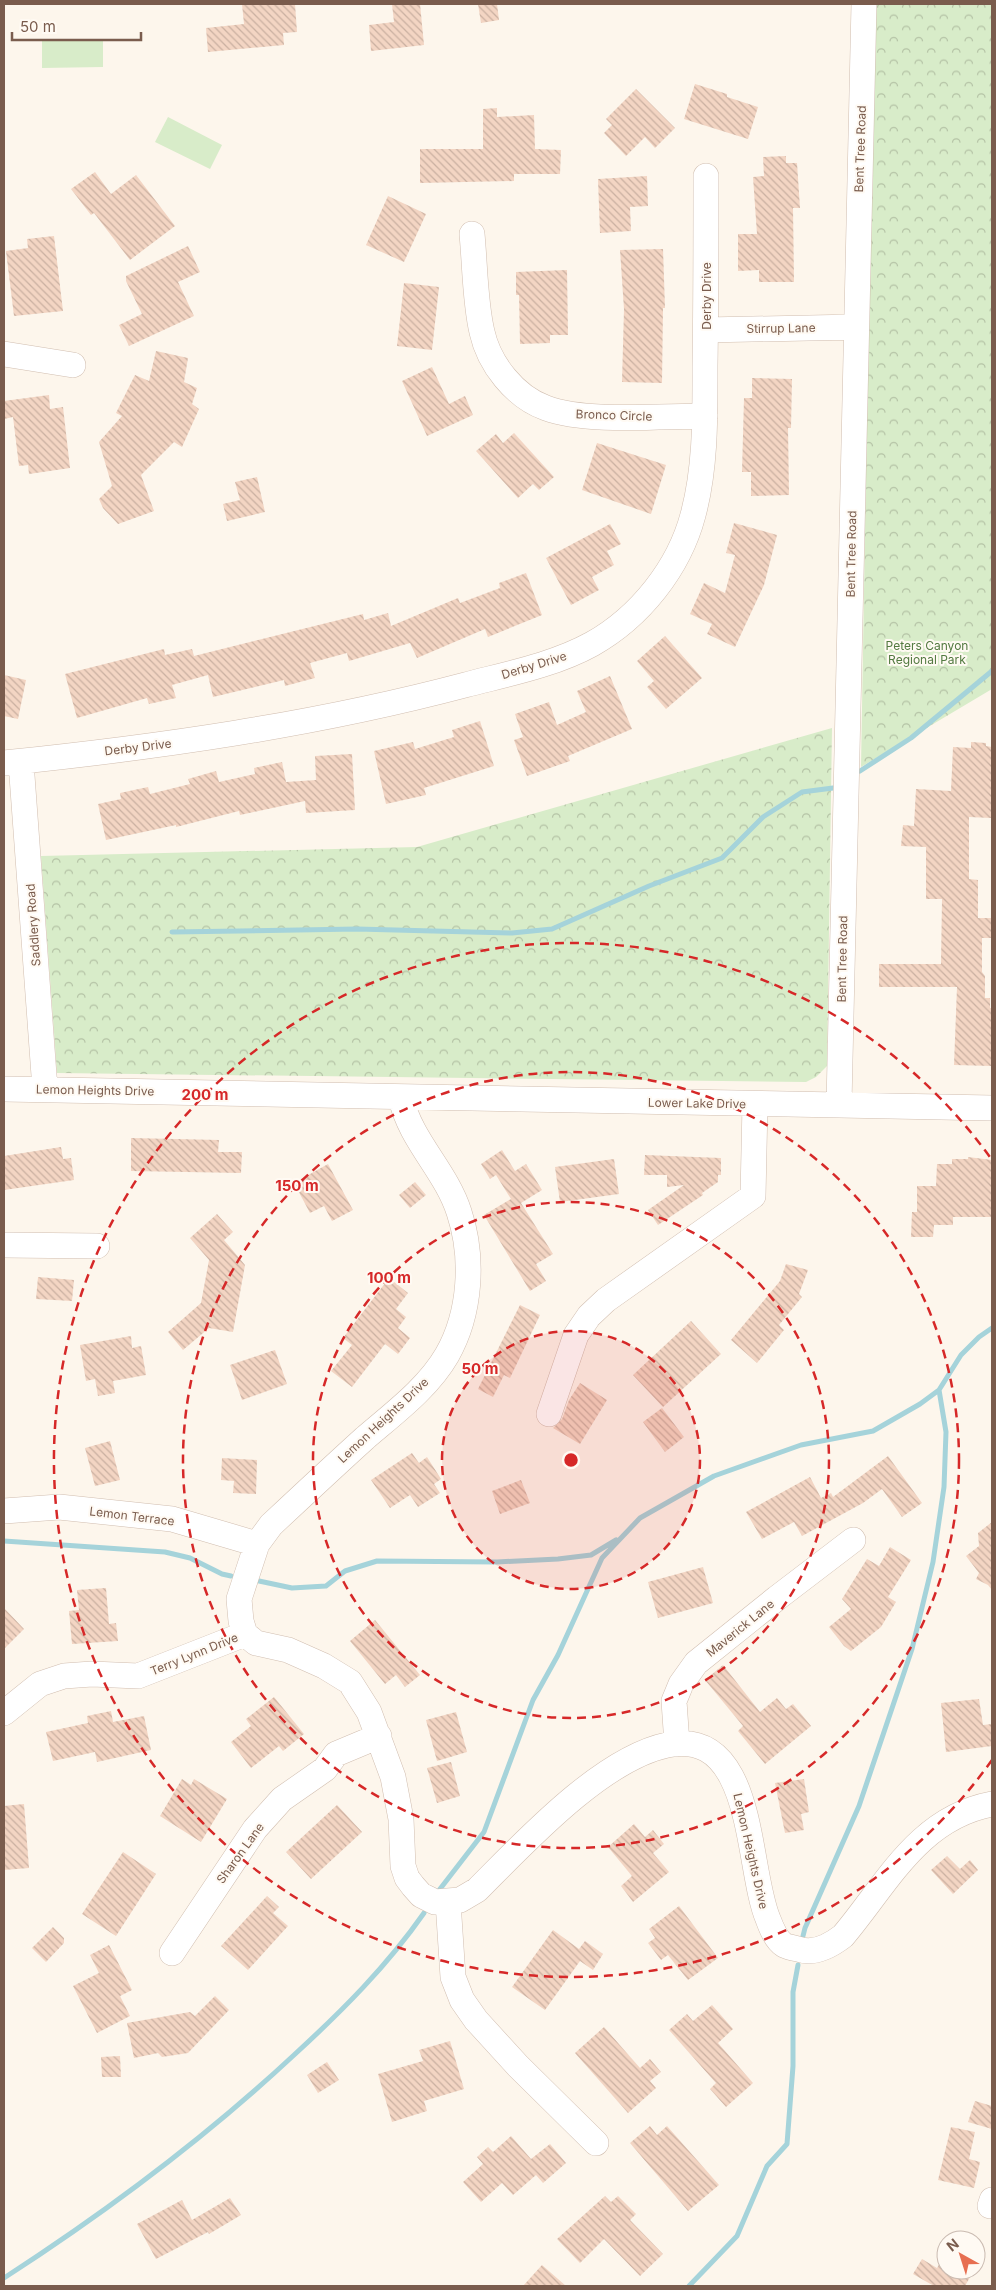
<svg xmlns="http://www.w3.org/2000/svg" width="996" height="2290" font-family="Inter,sans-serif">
<defs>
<pattern id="park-crowns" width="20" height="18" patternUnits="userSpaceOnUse" patternTransform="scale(1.25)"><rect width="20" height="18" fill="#d8ecc9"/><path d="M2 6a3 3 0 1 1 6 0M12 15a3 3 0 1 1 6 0" fill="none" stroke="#b4c2a5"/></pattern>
<pattern id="building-back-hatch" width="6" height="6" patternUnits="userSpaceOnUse" patternTransform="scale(1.25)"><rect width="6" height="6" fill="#f3d5c3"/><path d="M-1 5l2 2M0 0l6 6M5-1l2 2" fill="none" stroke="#cab0a1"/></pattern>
</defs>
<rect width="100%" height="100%" fill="#fdf6ec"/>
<!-- park -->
<path fill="url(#park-crowns)" d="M874,4H992V689L861,767Z
M832,728L827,1066L816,1077L806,1082L57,1073L41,856L417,847Z"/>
<!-- pitch -->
<path fill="#d8ecc9" d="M103,39V67L42,68V40Z
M168,117L222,145L210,169L155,142Z"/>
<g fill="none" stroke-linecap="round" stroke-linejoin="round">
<!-- stream -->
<path stroke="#a5d3da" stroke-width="5" d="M860,771L911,738L992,671
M172,932L357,929L512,933L552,929L649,886L722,858L763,817L802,792L833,788
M4,1541L165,1552L190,1558L222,1574L231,1576
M259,1581L292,1588L326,1586L345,1571L377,1561L497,1562L558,1559L591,1555L616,1540
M440,1889L484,1832L533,1700L558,1655L602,1558L640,1518L714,1476L801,1445L873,1431L920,1404L939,1390L961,1355L979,1337L992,1328
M803,1936L805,1928L859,1806L912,1649L933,1562L944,1487L946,1432L939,1390
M4,2278C106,2212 205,2138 294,2055C342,2011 387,1966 424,1913
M689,2286L737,2236L767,2166L787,2144L793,2066V1992L798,1965"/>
</g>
<!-- building -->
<path fill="url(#building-back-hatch)" d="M242,4H295L297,32L283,33L284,45L208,52L206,28L244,24Z
M392,4H420L424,45L371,51L369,25L394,22Z
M478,4H497L499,20L481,23Z
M695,84L727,94V97L758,107L748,139L684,119Z
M636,89L675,128L655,148L645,137L626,156L604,133L612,125L606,119Z
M497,108V117L534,115L535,149L561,150L560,174H514V181L420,183V149H483V109Z
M786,156V163H797L800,208H793L794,282H759V270L738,271V234H757L753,177L764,176L763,157Z
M95,172L111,194L136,175L175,226L130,260L94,213L91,215L71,189Z
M647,176L648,206L630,207L631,231L600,233L598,179Z
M388,196L426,214L404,262L366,245Z
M54,236L63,311L14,316L6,251L28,248L27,239Z
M188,246L200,272L178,282L194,316L129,346L119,325L142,314L126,281V276Z
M663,249L665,308H663L662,383L622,382L624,309L620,250Z
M567,270L568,335H550V343L520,344L519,295H516V272Z
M404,283L439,287L432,350L397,346Z
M156,351L188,358L184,382L197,388L192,404L199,409L182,447L174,442L141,475L154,511L118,524L103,508L99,499L112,486L99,442L122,416L116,413L135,375L149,381Z
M432,367L449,404L465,396L473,415L427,436L402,381Z
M752,378L792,379L791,428H788L789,495L751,496V472H742L744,398H752Z
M49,395L50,409L63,407L70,468L29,474L28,465L19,466L13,417L4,419V401Z
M514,433L554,477L539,490L533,484L518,498L476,451L496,434L503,443Z
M597,443L666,465L651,514L582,490Z
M257,477L265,512L227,521L223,504L240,500L235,482Z
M734,523L777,535L764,585L735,647L707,634L712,624L690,614L704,583L725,593L735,555L726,553Z
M610,524L621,544L607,551L614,565L592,577L599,590L571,605L546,558Z
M526,573L542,615L488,637L485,629L417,658L410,643L349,661L347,653L310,663L315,678L285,686L284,680L213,697L208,675L172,685L176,698L149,704L147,698L77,718L65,674L164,649L165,655L192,649L194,656L363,614L364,620L388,613L391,626L458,598L460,603L500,588L499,583Z
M665,636L702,678L666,709L647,687L654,681L637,661Z
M4,675L26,680L18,719L4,716Z
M610,676L632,729L568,756L570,761L527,776L514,740L523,737L515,714L549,702L557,725L586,712L577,691Z
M480,721L494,766L424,788L426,795L386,804L374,751L413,742L415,749L454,737L452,730Z
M971,742L986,743V746L992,747L991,818L969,817V879L978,880V918H992V938H982V972L985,976V998H990V1008H992V1066L954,1065L957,987H879V964H941L942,899H926V847L901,846L903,825L914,826L916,789L951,791L953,747L971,748Z
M352,754L355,810L306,813L305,801L240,815L239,811L176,827V825L106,840L98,804L121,799L120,793L148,787L150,794L190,784L188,779L216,771L219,782L255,774L254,768L282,762L286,782L316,780L315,756Z
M131,1138L219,1140L218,1152H242L241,1173L131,1171Z
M61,1147L63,1159L71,1158L74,1180L4,1190V1156Z
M502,1150L515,1171L526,1164L542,1190L521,1203L553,1254L536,1264L546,1281L530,1291L484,1215L511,1199L496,1175L490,1179L481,1164Z
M645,1155L721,1158V1175H718V1182L702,1193L703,1195L658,1225L648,1210L684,1185L667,1187V1175H644Z
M968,1157L992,1160V1217H953V1225H934L933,1237H911L912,1212H917V1186H936L937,1164H952V1159H968Z
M614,1159L619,1194L560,1202L555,1167Z
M328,1164L353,1210L332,1221L324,1206L310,1213L294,1183Z
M415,1182L426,1195L410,1208L399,1195Z
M217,1214L233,1232L224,1240L245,1265L233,1332L209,1328L183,1350L168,1332L201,1303L209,1260L190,1238Z
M786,1264L808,1270L799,1294L802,1297L779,1325L784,1330L757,1363L731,1340L780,1281Z
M38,1277L74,1280L72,1301L36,1299Z
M389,1278L408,1293L396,1309L406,1317L398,1328L410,1338L398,1354L385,1344L352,1387L331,1371L352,1345L343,1338Z
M520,1305L540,1315L510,1378L504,1375L493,1397L478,1389Z
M691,1321L721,1354L663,1407L633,1375Z
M131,1336L132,1348L141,1346L146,1375L113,1381L115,1393L98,1396L95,1379L86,1381L80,1345Z
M275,1350L287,1384L242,1400L230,1365Z
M580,1383L607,1400L580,1444L553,1428L562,1419L569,1400Z
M662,1408L684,1437L665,1452L643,1422Z
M110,1441L120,1480L95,1486L85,1448Z
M412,1453L419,1463L427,1457L441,1479L434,1484L440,1493L418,1507L410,1495L390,1508L371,1480Z
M888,1456L922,1503L902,1517L882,1489L863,1503L802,1536L794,1522L762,1539L746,1512L810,1477L821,1498L831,1493L833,1497Z
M222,1458L257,1460L256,1494L233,1493L234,1481L221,1480Z
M521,1480L530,1503L500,1514L492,1491Z
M992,1522V1590L988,1585L976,1579L979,1573L966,1556L979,1546L978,1533Z
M890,1547L911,1560L888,1597L896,1602L881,1627L851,1651L844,1646L829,1627L851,1609L842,1599L867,1559L879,1566Z
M703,1567L713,1603L658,1618L648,1582Z
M106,1588L109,1624L116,1623L118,1641L72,1644L69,1611L79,1610L77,1590Z
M4,1608L24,1629L4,1649Z
M375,1620L420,1675L405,1687L396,1675L385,1684L350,1641Z
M723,1665L760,1712L777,1698L786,1709L793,1704L811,1726L765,1764L738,1731L743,1726L705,1680Z
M274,1697L304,1734L283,1751L279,1746L251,1768L231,1742L251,1726L246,1719Z
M979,1699L983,1725L992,1724V1746L946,1752L941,1703Z
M111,1711L113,1722L144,1716L151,1750L97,1762L95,1752L53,1761L46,1732L88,1723L87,1716Z
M456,1712L467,1752L437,1761L426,1720Z
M451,1762L460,1796L437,1803L427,1768Z
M182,1779L191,1785L194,1779L227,1799L201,1842L160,1816Z
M804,1779L809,1812L801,1814L804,1830L785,1833L775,1783Z
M24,1804L29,1868L4,1870V1806Z
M337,1805L362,1832L311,1879L286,1852Z
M634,1824L645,1837L653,1830L664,1844L653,1853L669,1872L633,1902L621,1886L632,1876L608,1847Z
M123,1852L156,1874L116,1936L82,1914Z
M947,1856L960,1869L970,1860L978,1870L953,1894L931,1870Z
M267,1896L279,1907L273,1913L288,1926L248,1970L221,1946Z
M679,1906L718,1958L688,1980L668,1955L661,1960L648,1943L655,1938L649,1929Z
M53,1927L64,1938V1943L46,1962L32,1948Z
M553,1930L579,1949L585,1941L603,1954L593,1970L580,1961L545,2010L512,1987Z
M109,1945L132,1990L120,1996L130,2016L97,2033L73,1986L99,1973L90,1955Z
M215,1996L229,2010L188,2053L162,2057L158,2053L134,2058L127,2023L190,2012L195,2016Z
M712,2005L733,2029L718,2043L753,2083L726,2107L710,2089L716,2083L669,2030L687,2014L693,2021Z
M604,2027L640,2068L650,2059L661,2072L650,2081L656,2088L628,2113L575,2053Z
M450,2041L464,2089L424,2101L427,2111L392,2122L378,2074L423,2061L419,2050Z
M120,2056L121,2077H102L101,2057Z
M327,2062L339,2080L318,2093L307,2075Z
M975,2101L992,2106V2129L968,2122Z
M650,2126L657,2135L667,2126L719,2185L688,2211L630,2143Z
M951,2127L975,2132L969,2159L980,2162L974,2188L938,2180Z
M511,2136L531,2159L550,2144L566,2163L543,2183L536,2175L513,2195L502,2183L481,2202L463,2182L483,2164L477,2157L488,2147L493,2152Z
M605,2196L611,2202L618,2196L636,2214L630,2220L663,2254L640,2276L604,2239L580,2263L557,2239Z
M230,2198L241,2215L209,2234L208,2232L156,2259L137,2224L182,2200L192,2220Z
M946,2252V2270H974L965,2286H934L913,2274L922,2259L937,2268Z
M542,2265L566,2286H523Z"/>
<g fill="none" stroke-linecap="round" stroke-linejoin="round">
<!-- minor casing -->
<g stroke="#d1beb0" stroke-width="26">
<path id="minor" d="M472,234C475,265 475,303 482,332C489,364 515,397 546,408C586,423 661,416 705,416
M706,330L856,327
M4,354L73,365
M21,762L45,1089
M4,763C159,747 314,725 465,685C507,674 554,665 592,644C640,617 679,568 693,515C706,467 705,415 705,366C706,302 706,239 706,176
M4,1089L992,1108
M401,1098C410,1140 446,1171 459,1212C474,1257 471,1313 447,1355C428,1388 394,1413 365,1438C333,1467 302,1496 271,1525L257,1544L239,1599L241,1621L245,1634L256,1643L288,1650L324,1666L350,1682L369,1712L393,1777L401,1819L403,1866L407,1878L413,1886L421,1895L435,1902L460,1900L477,1890C524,1843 601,1759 667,1745C756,1727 746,1867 768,1919C771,1927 776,1940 784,1945C788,1947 793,1948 798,1949C814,1955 830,1946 843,1936C887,1884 918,1818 992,1804
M839,1104L864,4
M4,1245L97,1246
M549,1414L576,1335L589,1316L606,1300L753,1196L755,1104
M4,1511L59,1507L172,1519L257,1544
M4,1713L40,1684L64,1676L92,1674L138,1676L245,1634
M677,1744L674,1701L681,1684L696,1663L777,1598L853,1540
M448,1902L453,1977L462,2000L476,2020L518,2066L596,2143
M172,1953L255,1829L282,1799L325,1769L336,1754L379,1736
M990,2206L992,2200"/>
</g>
<!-- minor -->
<use href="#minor" stroke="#fff" stroke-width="25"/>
</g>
<!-- distance rings -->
<circle cx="571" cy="1460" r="129" fill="#d62828" fill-opacity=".12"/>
<g fill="none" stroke="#d62828" stroke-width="2.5" stroke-dasharray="9 6">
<circle cx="571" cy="1460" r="129"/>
<circle cx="571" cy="1460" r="258"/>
<circle cx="571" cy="1460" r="388"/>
<path d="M992 1760A517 517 0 1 1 992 1160"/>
</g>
<g text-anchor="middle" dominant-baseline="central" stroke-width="4" stroke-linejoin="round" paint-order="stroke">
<!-- street labels -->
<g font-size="12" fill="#7a5c4d" stroke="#fffaf3">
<text transform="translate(860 149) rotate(-88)">Bent Tree Road</text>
<text transform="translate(706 296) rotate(-90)">Derby Drive</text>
<text transform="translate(781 328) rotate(-1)">Stirrup Lane</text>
<text transform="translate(614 415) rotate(2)">Bronco Circle</text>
<text transform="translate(851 554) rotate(-89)">Bent Tree Road</text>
<text transform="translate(534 665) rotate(-17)">Derby Drive</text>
<text transform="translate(138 747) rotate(-7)">Derby Drive</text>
<text transform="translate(33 925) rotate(-94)">Saddlery Road</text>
<text transform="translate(842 959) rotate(-89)">Bent Tree Road</text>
<text transform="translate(95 1090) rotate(1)">Lemon Heights Drive</text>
<text transform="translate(697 1103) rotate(1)">Lower Lake Drive</text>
<text transform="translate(383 1420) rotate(-43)">Lemon Heights Drive</text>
<text transform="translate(132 1516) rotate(7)">Lemon Terrace</text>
<text transform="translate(740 1628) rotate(-39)">Maverick Lane</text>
<text transform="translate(194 1654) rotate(-22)">Terry Lynn Drive</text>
<text transform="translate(751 1851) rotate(77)">Lemon Heights Drive</text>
<text transform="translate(240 1853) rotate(-54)">Sharon Lane</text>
</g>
<!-- park labels -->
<g font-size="12" fill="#537a41" stroke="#fffaf3">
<text x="927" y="645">Peters Canyon<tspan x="927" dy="14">Regional Park</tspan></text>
</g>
</g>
<circle cx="571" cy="1460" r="8" fill="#d62828" stroke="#fffaf3" stroke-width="2.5"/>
<g font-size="15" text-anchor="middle" font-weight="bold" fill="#d62828" stroke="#fffaf3" stroke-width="4" stroke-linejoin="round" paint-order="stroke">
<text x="205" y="1100">200 m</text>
<text x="297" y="1191">150 m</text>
<text x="389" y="1283">100 m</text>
<text x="480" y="1374">50 m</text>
</g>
<!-- border -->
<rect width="996" height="2290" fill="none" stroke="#7a5c4d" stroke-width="10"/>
<!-- north arrow -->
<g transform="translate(961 2255) rotate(321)"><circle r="24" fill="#fffaf3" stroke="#cabbb1"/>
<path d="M0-4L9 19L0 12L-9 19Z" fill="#e76f51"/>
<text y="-8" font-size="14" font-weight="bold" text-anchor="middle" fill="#7a5c4d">N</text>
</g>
<!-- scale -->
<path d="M12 32v8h129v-8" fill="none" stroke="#7a5c4d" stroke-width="2.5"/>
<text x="20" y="32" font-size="15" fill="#7a5c4d" stroke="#fffaf3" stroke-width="4" paint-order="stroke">50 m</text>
</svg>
